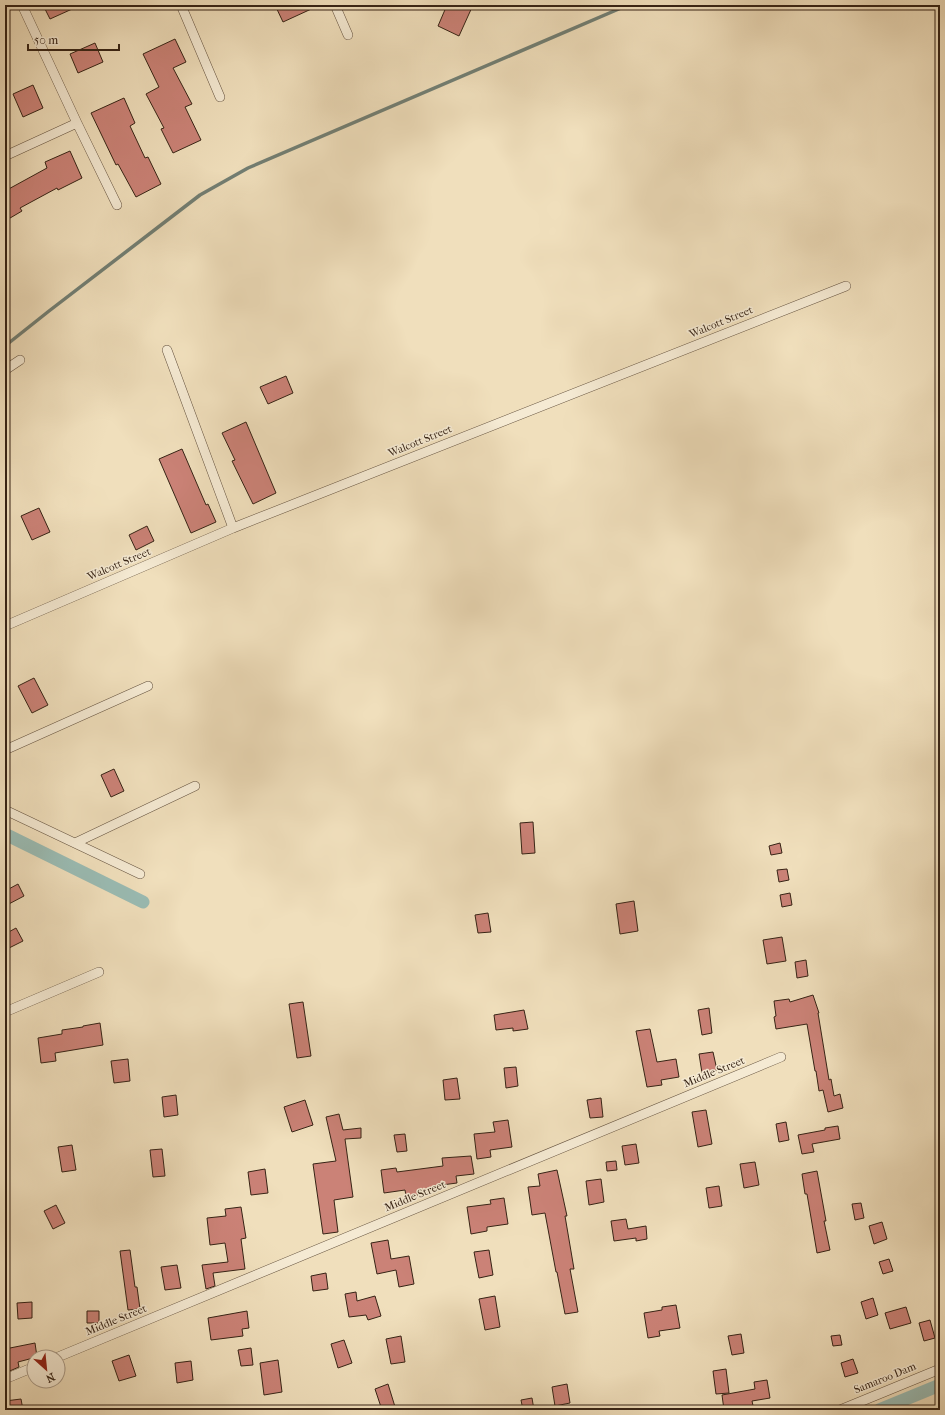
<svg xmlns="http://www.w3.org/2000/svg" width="945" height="1415" font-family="'IM FELL French Canon',serif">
<rect width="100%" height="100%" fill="#f0dfbc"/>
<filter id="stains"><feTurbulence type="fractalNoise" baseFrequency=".005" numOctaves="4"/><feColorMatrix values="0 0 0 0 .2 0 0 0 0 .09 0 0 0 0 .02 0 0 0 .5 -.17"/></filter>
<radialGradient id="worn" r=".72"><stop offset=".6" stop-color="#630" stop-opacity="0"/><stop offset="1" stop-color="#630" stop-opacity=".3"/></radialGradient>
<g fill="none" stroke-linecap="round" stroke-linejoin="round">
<!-- stream -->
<path stroke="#727f74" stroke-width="3.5" d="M5,346L49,311L200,195L248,168L628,5"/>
<!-- canal -->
<path stroke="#9abcb4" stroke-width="13" d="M5,834L143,902
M879,1410L940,1385"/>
</g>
<!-- building -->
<path fill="#cb8277" stroke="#362315" d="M43,5H81L50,19Z
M275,5H320L283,22Z
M447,5H473L459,36L438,26Z
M175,39L186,62L173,68L192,104L185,107L201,140L173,153L161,129L164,128L146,94L159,87L143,54Z
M95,43L103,62L78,73L70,54Z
M33,85L43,108L23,117L13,94Z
M124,98L135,123L130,126L145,158L148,157L161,184L136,197L118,164L116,165L91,113Z
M70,151L82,178L58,190L57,188L20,208L22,211L5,221V191L47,168L45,162Z
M286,376L293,393L268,404L260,387Z
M246,422L276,493L253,504L232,461L235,460L222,433Z
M182,449L206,505L208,504L216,522L191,533L159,459Z
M39,508L50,532L32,540L21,516Z
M147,526L154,541L136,550L129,535Z
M34,678L48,705L32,713L18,686Z
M114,769L124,791L111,797L101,775Z
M533,822L535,853L522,854L520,823Z
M780,843L782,853L771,855L769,846Z
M787,869L789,880L779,882L777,870Z
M18,884L24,896L5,906V891Z
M790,893L792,905L782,907L780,895Z
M634,901L638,931L620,934L616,904Z
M488,913L491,932L478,933L475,915Z
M16,928L23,941L5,950V934Z
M782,937L786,961L767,964L763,940Z
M806,960L808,976L797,978L795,962Z
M813,995L819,1013H818L829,1080L831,1079L834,1096L840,1094L843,1108L828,1112L823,1090L819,1091L816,1071H815L807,1024L776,1029L774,1017L776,1016L774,1001L789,999L790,1002Z
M303,1002L311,1056L297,1058L289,1004Z
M709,1008L712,1033L702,1035L698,1010Z
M524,1010L528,1029L513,1031V1028L496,1030L494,1015Z
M100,1023L103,1045L55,1053L56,1061L41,1063L38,1038L62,1034V1030L83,1027V1026Z
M650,1029L657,1062L676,1059L679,1077L661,1080L662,1085L647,1087L636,1031Z
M713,1052L717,1070L702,1073L699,1054Z
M128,1059L130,1081L114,1083L111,1061Z
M516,1067L518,1086L506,1088L504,1068Z
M457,1078L460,1099L445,1100L443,1080Z
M176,1095L178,1115L164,1117L162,1097Z
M601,1098L603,1117L590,1118L587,1100Z
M305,1100L313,1125L292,1132L284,1107Z
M706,1110L712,1144L698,1147L692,1112Z
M339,1114L343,1130L361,1128V1138L345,1139L353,1197L334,1200L338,1232L323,1234L313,1164L336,1161L326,1117Z
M508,1120L512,1147L490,1150L491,1157L477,1159L474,1134L495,1132L493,1122Z
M786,1122L789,1140L779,1142L776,1124Z
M838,1126L840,1139L812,1144L814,1152L802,1154L798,1135L825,1130V1128Z
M405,1134L407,1151L397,1152L394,1135Z
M636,1144L639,1163L625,1165L622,1146Z
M72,1145L76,1170L62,1172L58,1147Z
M162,1149L165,1176L153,1177L150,1150Z
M471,1156L474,1174L456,1176L457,1183L434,1186V1190L418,1192V1195L406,1196L405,1190L384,1193L381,1170L396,1168L397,1172L443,1166L442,1158Z
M616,1161L617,1170L607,1171L606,1162Z
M755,1162L759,1185L744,1188L740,1164Z
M265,1169L268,1193L251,1195L248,1172Z
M557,1170L567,1216H565L574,1269H570L578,1312L565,1314L557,1272H556L545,1213L532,1215L528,1187L540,1186L538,1174Z
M817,1171L826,1221H824L830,1250L817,1253L807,1194H805L802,1174Z
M601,1179L604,1202L589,1205L586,1181Z
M719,1186L722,1206L709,1208L706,1188Z
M504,1198L508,1224L487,1227V1231L471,1234L467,1207L491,1204L490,1200Z
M861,1203L864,1218L855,1220L852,1204Z
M56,1205L65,1223L53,1229L44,1211Z
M241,1207L246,1238L241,1239L245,1269L213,1273L215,1286L206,1289L202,1265L228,1262L225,1243L210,1245L207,1218L226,1216L225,1209Z
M626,1219L628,1229L646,1226L647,1239L636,1241V1238L614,1241L611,1221Z
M882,1222L887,1239L874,1244L869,1226Z
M388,1240L391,1259L409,1256L414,1284L399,1287L396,1270L377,1274L371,1243Z
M130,1250L135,1287H137L140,1309L128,1310L120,1251Z
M489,1250L493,1275L479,1278L474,1252Z
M889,1259L893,1271L883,1274L879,1262Z
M177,1265L181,1288L165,1290L161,1267Z
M326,1273L328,1289L313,1291L311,1276Z
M356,1292L357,1301L375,1296L381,1316L368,1320L366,1315L349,1317L345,1294Z
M495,1296L500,1327L485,1330L479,1299Z
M873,1298L878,1315L866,1319L861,1302Z
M32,1302V1318L18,1319L17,1303Z
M676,1305L680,1328L659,1331L660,1336L648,1338L644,1313L662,1310V1307Z
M906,1307L911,1323L890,1329L885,1313Z
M87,1311H99V1323H87Z
M247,1311L249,1328L242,1329L243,1336L211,1340L208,1318Z
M930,1320L935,1338L924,1341L919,1323Z
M741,1334L744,1353L732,1355L728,1336Z
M840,1335L842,1345L833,1346L831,1336Z
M401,1336L405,1362L391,1364L386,1339Z
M344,1340L352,1363L338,1368L331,1344Z
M35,1343L37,1357L18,1362L19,1367L5,1373V1349Z
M251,1348L253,1365L241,1366L238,1350Z
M129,1355L136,1376L119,1381L112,1361Z
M853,1359L858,1373L845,1377L841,1363Z
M278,1360L282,1392L264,1395L260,1363Z
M191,1361L193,1380L177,1383L175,1363Z
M726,1369L729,1393L716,1394L713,1371Z
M767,1380L770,1398L752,1401L754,1410H724L722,1395L755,1389L754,1382Z
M388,1384L396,1410H382L375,1389Z
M567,1384L570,1403L555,1406L552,1387Z
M532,1398L534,1410H523L521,1400Z
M21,1399L23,1410H5V1401Z"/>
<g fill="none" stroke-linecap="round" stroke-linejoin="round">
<!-- minor casing -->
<g stroke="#64523f" stroke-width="10">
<path id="minor" d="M22,5L77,123L117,205
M181,5L220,97
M335,5L348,35
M5,156L77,123
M167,350L233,528
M5,370L20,360
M5,626L233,528L846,286
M5,750L148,686
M5,810L140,874
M75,843L195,786
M5,1012L99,972
M58,1357L781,1057
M5,1379L34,1367
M840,1410L940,1369"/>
</g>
<!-- minor -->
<use href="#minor" stroke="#f5ead3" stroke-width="9"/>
</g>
<g text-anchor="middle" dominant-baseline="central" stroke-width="3" stroke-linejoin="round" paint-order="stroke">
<!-- street labels -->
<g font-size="11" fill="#362315" stroke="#f5ead3">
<text transform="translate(721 322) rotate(-22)">Walcott Street</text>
<text transform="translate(420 441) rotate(-22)">Walcott Street</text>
<text transform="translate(119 564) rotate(-23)">Walcott Street</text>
<text transform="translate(714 1072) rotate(-22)">Middle Street</text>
<text transform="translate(415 1196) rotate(-22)">Middle Street</text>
<text transform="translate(116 1320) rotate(-22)">Middle Street</text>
<text transform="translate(885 1378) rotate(-22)">Samaroo Dam</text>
</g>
</g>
<!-- margin -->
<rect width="945" height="1415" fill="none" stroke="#f0dfbc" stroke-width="20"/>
<rect x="6" y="6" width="933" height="1403" fill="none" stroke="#362315" stroke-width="2"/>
<rect x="10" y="10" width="925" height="1395" fill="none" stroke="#362315"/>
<!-- north arrow -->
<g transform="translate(46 1369) rotate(153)"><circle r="19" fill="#f5ead3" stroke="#a99a87"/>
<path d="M0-3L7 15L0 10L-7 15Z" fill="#8f2418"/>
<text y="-6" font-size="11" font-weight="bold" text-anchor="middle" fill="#362315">N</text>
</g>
<!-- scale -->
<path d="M28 44v6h91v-6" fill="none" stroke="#362315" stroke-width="2"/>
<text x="34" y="44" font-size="12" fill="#362315" stroke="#f5ead3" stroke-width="3" paint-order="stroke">50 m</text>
<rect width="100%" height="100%" filter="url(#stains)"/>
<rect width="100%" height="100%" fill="url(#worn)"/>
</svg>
